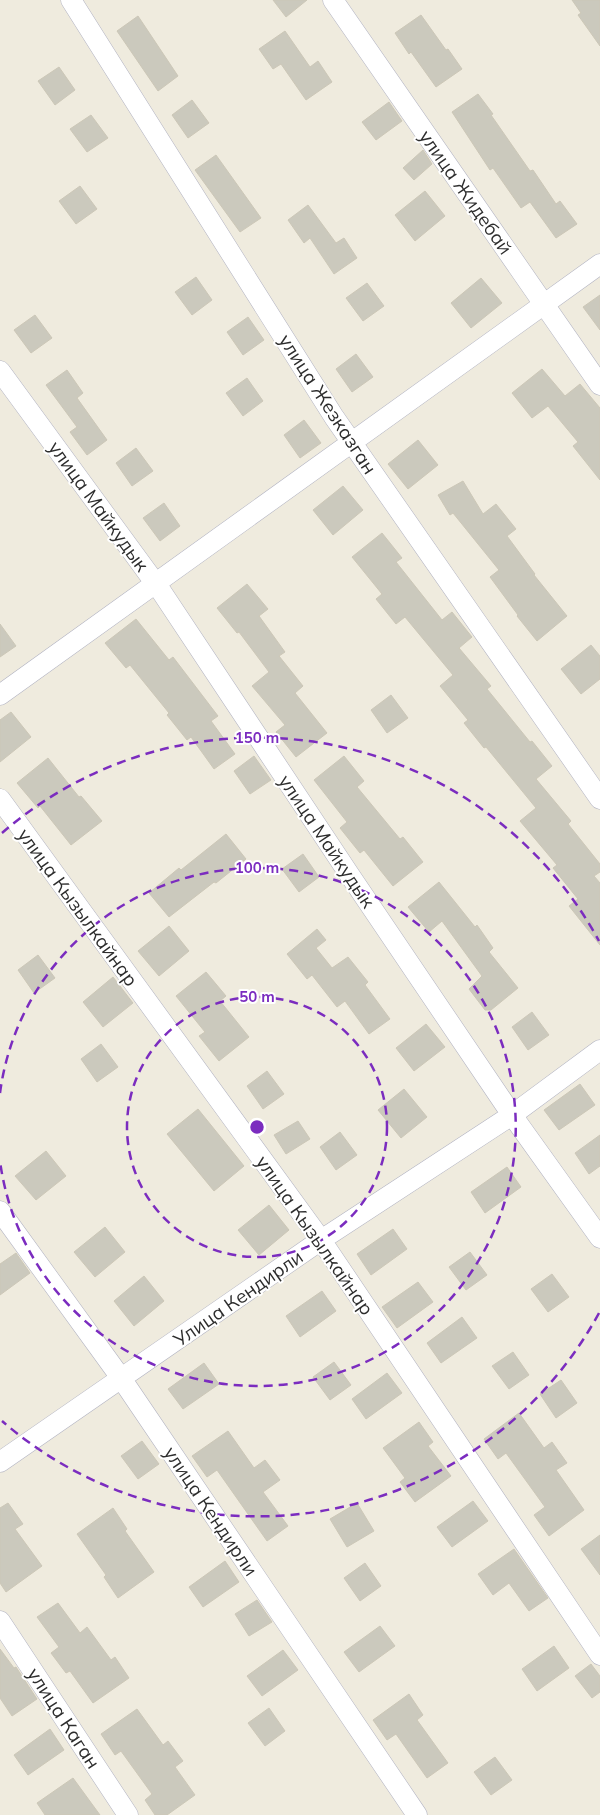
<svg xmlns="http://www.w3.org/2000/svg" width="600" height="1815" font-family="Mulish,sans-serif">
<rect width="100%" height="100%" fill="#efebde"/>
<!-- building -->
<path fill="#cbc9bd" stroke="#ccc7b7" d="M273,0H307L286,17Z
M572,0H600V46L578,15L581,13Z
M421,15L446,50L448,49L462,69L436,87L411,52L409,54L395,33Z
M138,16L178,76L158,91L117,31Z
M285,31L310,67L318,61L332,82L306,100L281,64L273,69L259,49Z
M59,67L75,90L55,105L38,81Z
M478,94L493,114L491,115L530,171L533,170L556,204L560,201L577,224L556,238L530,202L521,208L493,168L490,170L452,112Z
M192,100L209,123L188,138L172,115Z
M389,102L402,121L376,140L362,122Z
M91,115L108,138L87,152L70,129Z
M423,150L432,164L414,180L403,168Z
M216,155L261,218L240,232L195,170Z
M80,186L97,209L76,224L59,201Z
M425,191L445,216L415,241L395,215Z
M308,205L336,243L344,238L357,258L334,274L310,238L304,243L288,220Z
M196,277L212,300L192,315L175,292Z
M481,278L502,303L471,328L451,303Z
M367,283L384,306L363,321L346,298Z
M600,295V330L583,307Z
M35,315L52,338L31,353L14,330Z
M248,317L264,340L243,355L227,332Z
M356,354L373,377L352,392L336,369Z
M542,369L565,396L580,384L600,408V480L573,446L578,442L548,406L532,418L512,393Z
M67,370L83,393L77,398L107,440L87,455L70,432L77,427L46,385Z
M247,378L263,401L243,416L226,393Z
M304,420L321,443L300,458L284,435Z
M418,440L438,465L408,489L388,464Z
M136,448L153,471L132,486L116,463Z
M463,481L483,514L496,504L516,529L507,536L535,574L534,575L567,616L537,641L517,616L518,615L490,577L499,570L453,513L450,515L438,495Z
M343,486L363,510L333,535L313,510Z
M164,503L180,526L160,541L143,518Z
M382,533L402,558L396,562L442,620L452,612L472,637L459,648L491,686L487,689L530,742L532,741L552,766L536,779L571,821L568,824L600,864V872L594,876L600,883V945L569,906L578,899L553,868L557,865L520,821L536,808L486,747L484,748L464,723L468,720L440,686L453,675L405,617L396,624L376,599L382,594L352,557Z
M247,584L268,609L259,616L285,652L279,656L303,686L295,693L327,733L296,757L276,732L285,725L252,686L269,672L239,632L237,633L217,608Z
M136,619L169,660L173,657L218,716L211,721L235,754L214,769L191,737L187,740L167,715L169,713L130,665L126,668L105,643Z
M0,624L16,646L0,657Z
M591,645L600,656V679L581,694L561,669Z
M391,695L408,718L387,733L371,710Z
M11,712L31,737L0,762V720Z
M254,756L271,780L250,794L234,771Z
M344,756L364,781L357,787L400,839L403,837L423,862L393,886L364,850L360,853L340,828L347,822L314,780Z
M48,758L79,797L81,796L102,821L71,845L40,806L38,808L17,783Z
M226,834L246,859L216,883L214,882L169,917L149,893L179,868L181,870Z
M303,854L319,877L299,892L282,869Z
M439,882L475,927L477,925L493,948L489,952L518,988L491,1010H485L469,989L482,976L442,921L429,932L408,907Z
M169,926L189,951L159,976L138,951Z
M317,929L326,940L316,948L332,968L348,957L368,982L365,985L390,1019L369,1034L345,1001L337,1007L312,975L307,979L287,954Z
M38,955L55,978L34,993L18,970Z
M206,972L226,996L220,1001L249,1037L219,1061L199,1036L205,1032L176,996Z
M113,977L133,1003L103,1027L83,1002Z
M532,1012L549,1035L528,1050L512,1027Z
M426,1024L445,1047L414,1071L396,1048Z
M101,1044L118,1067L97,1082L81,1059Z
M267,1071L284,1094L263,1109L247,1086Z
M580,1084L595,1105L559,1130L544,1110Z
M404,1089L427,1117L401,1138L378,1110Z
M198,1109L244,1166L214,1191L167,1134Z
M298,1121L310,1139L286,1154L274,1135Z
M340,1132L357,1155L336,1170L320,1147Z
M600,1135V1166L589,1174L575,1153Z
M46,1151L66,1176L36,1200L15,1176Z
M507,1167L521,1187L485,1213L471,1192Z
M269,1205L289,1230L259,1255L238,1230Z
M105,1227L125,1252L95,1277L74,1252Z
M393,1229L407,1249L371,1275L357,1254Z
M470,1252L487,1275L466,1290L449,1267Z
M16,1253L30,1273L0,1295V1264Z
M552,1274L569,1297L548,1312L531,1289Z
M144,1276L164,1301L134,1326L114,1301Z
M418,1282L433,1302L397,1328L382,1307Z
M322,1291L336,1311L300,1337L286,1316Z
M462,1317L477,1338L441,1363L427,1343Z
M513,1352L529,1375L509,1389L492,1366Z
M334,1362L351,1385L330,1400L313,1377Z
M204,1363L219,1384L183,1409L168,1389Z
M387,1373L402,1393L366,1419L352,1399Z
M561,1380L577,1403L556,1418L540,1394Z
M519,1413L544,1448L552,1442L567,1463L556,1470L584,1510L549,1536L534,1515L545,1507L506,1453L498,1459L484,1439Z
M419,1422L433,1442L428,1446L451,1476L415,1502L400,1482L405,1478L383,1448Z
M228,1431L254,1468L265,1460L280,1480L263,1492L288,1526L267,1541L217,1470L207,1477L192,1456Z
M142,1441L159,1464L138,1479L121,1456Z
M473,1501L488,1521L452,1547L437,1527Z
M8,1503L23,1524L15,1529L42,1566L6,1592L0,1583V1508Z
M357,1503L374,1531L347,1547L330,1519Z
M113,1508L127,1529L125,1531L154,1572L118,1598L104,1577L106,1575L77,1534Z
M600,1535V1575L581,1549Z
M514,1549L548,1598L529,1611L509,1583L493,1595L478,1574Z
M225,1561L239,1582L203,1607L189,1587Z
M365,1563L381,1586L360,1601L344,1578Z
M257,1600L272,1622L249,1636L235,1614Z
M58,1603L80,1633L87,1627L111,1660L115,1657L129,1678L93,1703L70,1671L66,1673L51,1653L59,1647L37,1617Z
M380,1626L395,1646L359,1672L344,1652Z
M554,1646L569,1668L537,1691L522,1669Z
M0,1649L14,1668L16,1667L37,1699L12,1716L0,1698Z
M283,1650L298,1670L262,1696L247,1676Z
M591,1664L600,1676V1692L592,1698L575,1676Z
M409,1694L423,1715L417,1720L448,1763L427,1778L396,1734L387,1740L373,1720Z
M269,1708L285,1731L265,1746L248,1723Z
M137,1709L163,1745L168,1741L183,1761L175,1767L195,1795L167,1815H155L145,1800L152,1794L121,1751L115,1755L101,1734Z
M50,1729L64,1750L28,1775L14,1755Z
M495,1757L512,1780L491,1795L474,1772Z
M73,1778L100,1815H45L37,1803Z"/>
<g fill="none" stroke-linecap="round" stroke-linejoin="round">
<!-- minor casing -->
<g stroke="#b2b3c2" stroke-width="21">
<path id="minor" d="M71,0L334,417L600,799
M333,0L600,385
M0,371L161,591L349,874L512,1115L600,1238
M0,695L600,264
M0,799L321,1240L600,1655
M0,1211L121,1378L417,1815
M0,1462L321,1240L512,1115L600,1050
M0,1621L128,1815"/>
</g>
<!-- minor -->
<use href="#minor" stroke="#fff" stroke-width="20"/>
</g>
<!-- distance rings -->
<g fill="none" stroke="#7b2cbf" stroke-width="2.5" stroke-dasharray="9 6">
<circle cx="257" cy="1127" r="130"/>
<path d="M0 1093A259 259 0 1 1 0 1161"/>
<path d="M599 1313A389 389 0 0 1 2 1421M2 833A389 389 0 0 1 599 941"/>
</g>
<g text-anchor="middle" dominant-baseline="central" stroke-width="4" stroke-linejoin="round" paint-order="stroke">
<!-- street labels -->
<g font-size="19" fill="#2d2d2d" stroke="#fff">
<text transform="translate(466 192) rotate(55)">улица Жидебай</text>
<text transform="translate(328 404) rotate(57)">улица Жезказган</text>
<text transform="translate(99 506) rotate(54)">улица Майкудык</text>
<text transform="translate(327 841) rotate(56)">улица Майкудык</text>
<text transform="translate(78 907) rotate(54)">улица Кызылкайнар</text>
<text transform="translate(315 1235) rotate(55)">улица Кызылкайнар</text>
<text transform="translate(238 1298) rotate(-35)">Улица Кендирли</text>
<text transform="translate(211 1511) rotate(56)">улица Кендирли</text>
<text transform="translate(64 1718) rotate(57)">улица Каган</text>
</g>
</g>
<circle cx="257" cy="1127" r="8" fill="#7b2cbf" stroke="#fff" stroke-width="2.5"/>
<g font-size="15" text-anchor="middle" font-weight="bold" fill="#7b2cbf" stroke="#fff" stroke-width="4" stroke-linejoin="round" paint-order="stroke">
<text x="257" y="743">150 m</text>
<text x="257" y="873">100 m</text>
<text x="257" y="1002">50 m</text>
</g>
</svg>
